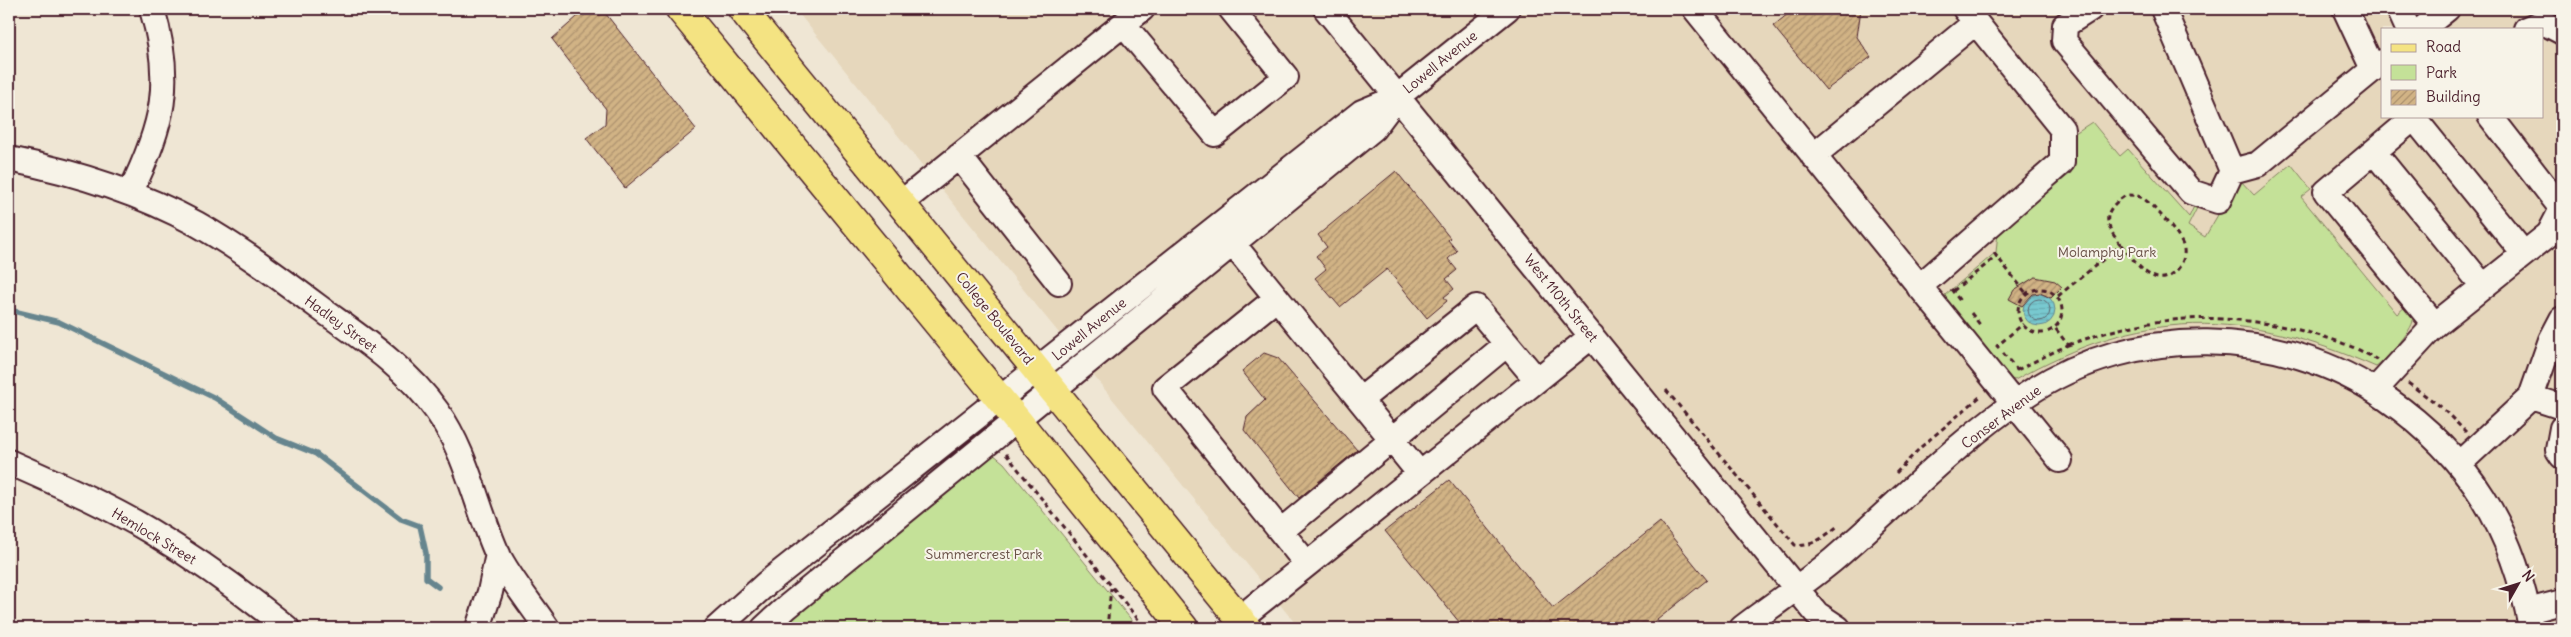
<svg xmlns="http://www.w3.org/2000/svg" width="2571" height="637" font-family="Delius,sans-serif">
<defs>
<pattern id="water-rules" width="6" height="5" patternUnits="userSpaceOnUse" patternTransform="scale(1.25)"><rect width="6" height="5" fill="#78c9d0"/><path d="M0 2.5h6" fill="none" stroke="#69acb3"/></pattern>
<pattern id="building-hatch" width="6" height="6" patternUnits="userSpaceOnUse" patternTransform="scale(1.25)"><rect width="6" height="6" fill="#d1b385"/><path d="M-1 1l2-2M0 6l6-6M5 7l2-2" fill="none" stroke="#ac916d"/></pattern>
</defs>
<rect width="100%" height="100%" fill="#efe6d4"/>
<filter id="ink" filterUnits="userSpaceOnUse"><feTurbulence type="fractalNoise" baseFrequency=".02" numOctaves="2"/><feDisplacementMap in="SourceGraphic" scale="10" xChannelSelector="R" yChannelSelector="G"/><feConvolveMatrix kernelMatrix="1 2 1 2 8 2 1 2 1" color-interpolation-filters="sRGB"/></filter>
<g filter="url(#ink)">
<!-- built -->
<path fill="#e6d7bc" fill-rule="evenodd" d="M795,9H2562V628H1299ZM2382,29H2542V116H2382Z"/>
<!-- park -->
<path fill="#c4e198" stroke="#878062" d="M2092,122L2120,156L2128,149L2189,217L2196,202L2199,204L2188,226L2205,237L2239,179L2254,195L2291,164L2311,189L2301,197L2397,314L2406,306C2410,311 2413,314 2413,320C2413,330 2384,362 2376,367C2244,309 2142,307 2015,380L2006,378L1948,304L1945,295L1996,252L1998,232L2071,173L2075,133Z
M993,454L1004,463L1138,628H774Z"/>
<!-- water -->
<path fill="url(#water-rules)" stroke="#66858e" d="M2023 310a16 16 0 1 1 32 0a16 16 0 1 1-32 0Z"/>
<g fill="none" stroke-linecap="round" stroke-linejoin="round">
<!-- shore -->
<path stroke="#5c636d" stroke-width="1" d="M2028 310a11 11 0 1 1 22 0a11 11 0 1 1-22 0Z"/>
<!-- stream -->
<path stroke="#66858e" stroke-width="5.5" d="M9,310L59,322L215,398L276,438L316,454L401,519L420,526L426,553V578L438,587"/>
</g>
<!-- building -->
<path fill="url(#building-hatch)" stroke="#4a1f2b" d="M586,9H602L696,129L625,188L586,138L605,124L606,109L552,39Z
M1794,9H1861L1857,37L1871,57L1826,90L1773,26Z
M1396,171L1450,238L1448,240L1457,251L1448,259L1457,270L1446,279L1454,289L1444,297L1447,301L1427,318L1387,269L1340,307L1315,278L1326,269L1316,256L1327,247L1318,235Z
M2035,277L2055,281L2062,287L2051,298L2040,293L2033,294L2022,306L2009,299L2014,290Z
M1264,353L1278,358L1357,450L1299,498L1244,430L1247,417L1265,400L1242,371Z
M1449,480L1553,608L1660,522L1707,580L1647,628H1464L1385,531Z"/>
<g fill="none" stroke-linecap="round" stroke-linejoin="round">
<!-- minor casing -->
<g stroke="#4a1f2b" stroke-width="28">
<path id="minor" d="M1326,9L1817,614L1838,628
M1695,9L2060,460
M2090,9L2065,25L2064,41L2191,192L2218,201L2232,171L2258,164L2382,62
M2163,9L2232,171
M2345,9L2373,69
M2399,9L2408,29
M1123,24L1215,134L1286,77L1231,9
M2422,29L2447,9
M2526,29L2543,22L2562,32
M2416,116L2326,192L2435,325
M2490,116L2562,209
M2414,118L2524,254
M2374,152L2483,286
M959,156L1059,283
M1813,156L1976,22
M9,159C74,172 138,192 197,224C243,250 285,282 328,314C367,342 408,370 437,411C467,453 476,506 497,553C509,578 532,605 547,628
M130,193C163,126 174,82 152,9
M901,203L1142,9
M1233,244L1420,474
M1919,287L2062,162V129L1965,9
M1277,298L1165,388L1307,564
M2375,390L2435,325L2549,234L2562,209
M2531,397L2562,407
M1360,400L1476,307L1537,380
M2562,428L2558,450L2562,456
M9,462C56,483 105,504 150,531C198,560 244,593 287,628
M2460,463L2531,397L2551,340L2562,319
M1281,531L1507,344
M2528,611L2562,602
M1239,619L1592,336
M478,628L490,592L498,554
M717,628L767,583L1362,112L1396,98
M764,628L787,607L1373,129L1397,97L1507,9
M1742,628C1772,605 1804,584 1833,560C1897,505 1956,442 2026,395C2132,323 2283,325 2387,399C2469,456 2514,530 2531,628"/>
</g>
<!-- major casing -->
<g stroke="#4a1f2b" stroke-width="31">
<path id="major" d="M680,9L1017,420L1184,628
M742,9L1247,628"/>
</g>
<!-- path -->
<path stroke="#4a1f2b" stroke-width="3" stroke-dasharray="5 4" stroke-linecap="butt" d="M1994,253L2026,293
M2018 311a22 22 0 1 1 44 0a22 22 0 1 1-44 0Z
M1951,289L1960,301
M1953,291L1997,256
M2058,296L2121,245C2134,260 2155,294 2177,270C2182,264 2185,258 2184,249C2183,238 2154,206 2144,199C2138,195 2132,195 2126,195C2101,212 2104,224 2121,245
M1971,313L1981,326
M2068,345C2150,315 2215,311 2299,330C2326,337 2354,345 2377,360
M1999,348L1997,346L2023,324
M2003,353L2017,370L2013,372
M2017,370L2068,345L2055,328
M2408,383L2440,406L2466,432
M1666,390L1795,545C1811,548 1825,536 1838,526
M1006,454L1145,628
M1896,473L1921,447L1982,395
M1107,628L1111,588"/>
<!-- minor -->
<use href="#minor" stroke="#f7f3e8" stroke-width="24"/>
<!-- major -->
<use href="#major" stroke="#f4e382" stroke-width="28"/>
</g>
</g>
<g text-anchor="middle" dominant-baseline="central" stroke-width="4" stroke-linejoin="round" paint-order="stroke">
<!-- street labels -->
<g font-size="14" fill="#4a1f2b" stroke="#f7f3e8">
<text transform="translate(1440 62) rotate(-39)">Lowell Avenue</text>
<text transform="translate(1561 298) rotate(51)">West 110th Street</text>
<text transform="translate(995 318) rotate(51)">College Boulevard</text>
<text transform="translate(341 324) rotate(36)">Hadley Street</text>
<text transform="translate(1089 329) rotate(-39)">Lowell Avenue</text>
<text transform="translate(2001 417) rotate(-37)">Conser Avenue</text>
<text transform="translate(154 536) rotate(31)">Hemlock Street</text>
</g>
<!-- park labels -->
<g font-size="14" fill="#685046" stroke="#f7f3e8">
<text x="2107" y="252">Molamphy Park</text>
<text x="984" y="554">Summercrest Park</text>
</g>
</g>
<!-- margin -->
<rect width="2571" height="637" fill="none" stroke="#f7f3e8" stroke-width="30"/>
<rect x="15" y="15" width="2541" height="607" fill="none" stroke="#4a1f2b" stroke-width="2" filter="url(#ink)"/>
<!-- legend -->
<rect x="2381" y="28" width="162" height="90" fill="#f7f3e8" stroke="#b29e9c"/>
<rect x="2391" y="44" width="25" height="8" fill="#f4e382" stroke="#b29e9c"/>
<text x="2426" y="52" font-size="15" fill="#4a1f2b">Road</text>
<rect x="2391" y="65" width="25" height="15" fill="#c4e198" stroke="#b29e9c"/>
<text x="2426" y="78" font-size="15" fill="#4a1f2b">Park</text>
<rect x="2391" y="90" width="25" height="15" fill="url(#building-hatch)" stroke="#b29e9c"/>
<text x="2426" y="102" font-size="15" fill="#4a1f2b">Building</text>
<!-- north arrow -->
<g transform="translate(2518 584) rotate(51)" stroke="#f7f3e8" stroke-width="4" paint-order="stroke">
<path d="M0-4L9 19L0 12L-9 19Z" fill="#4a1f2b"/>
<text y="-8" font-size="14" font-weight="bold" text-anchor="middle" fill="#4a1f2b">N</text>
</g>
</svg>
